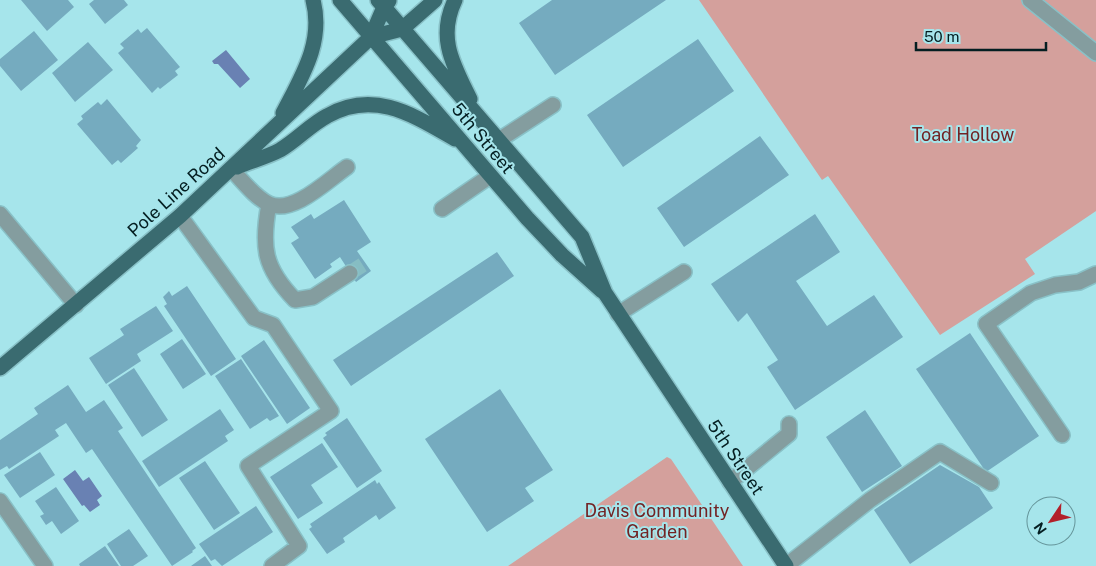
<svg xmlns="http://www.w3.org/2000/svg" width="1096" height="566" font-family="'Public Sans',sans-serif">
<rect width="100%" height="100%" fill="#a6e5eb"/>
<!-- green -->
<path fill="#d4a09c" d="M699,0H1096V211L1025,259L1035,274L940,335L828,176L822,180Z
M667,457L671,459L743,566H508Z"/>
<!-- water -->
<path fill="#6981b3" d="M226,50L250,79L240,88L218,64H214L212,61Z
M75,470L83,481L89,477L102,496L97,500L100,505L90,512L84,505L82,506L63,479Z"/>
<!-- building -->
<path fill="#75abbf" d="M21,0H68L74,7L47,31Z
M94,0H124L128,5L105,24L89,4Z
M552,0H666L555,75L519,23Z
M147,28L180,67L175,71L178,75L160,89L158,87L152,93L118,53L124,48L120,44L138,29L141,33Z
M34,31L58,60L21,91L0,66V59Z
M698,39L734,91L623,167L587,115Z
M88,42L113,70L75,102L52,73Z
M107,99L141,140L136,146L138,148L121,163L118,160L112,165L77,124L83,119L81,116L98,102L101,105Z
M760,136L789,175L684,247L657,208Z
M344,200L371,242L357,251L371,271L356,282L340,257L330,264L332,267L315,279L291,243L299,238L291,227L311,214L314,219Z
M815,214L840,252L796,281L827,326L874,295L903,337L795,410L767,367L778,360L747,313L738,322L711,284Z
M497,252L514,276L351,386L333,360Z
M187,286L236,359L211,376L164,306L167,304L163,297L169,291L172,296Z
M156,306L173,331L137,354L141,361L106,384L89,358L124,335L120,329Z
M970,333L1039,436L986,472L916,369Z
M182,339L206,374L183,389L160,354Z
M264,340L310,408L287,424L241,356Z
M241,359L279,416L270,421L267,418L250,429L215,376Z
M134,368L168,420L142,437L108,385Z
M68,385L86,412L104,400L123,428L118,431L196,548L192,551L193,552L172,566L92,449L86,453L66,423L55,430L59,436L9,469L7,466L0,470V440L38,414L34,408Z
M500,389L553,470L525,488L534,501L487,532L425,439Z
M220,409L234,430L225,436L228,441L159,487L142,461Z
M865,410L902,466L862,492L826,437Z
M347,418L382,471L357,488L323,438L327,435L325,433Z
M322,443L338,467L311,485L323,503L298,519L270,477Z
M40,452L55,475L20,498L4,475Z
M205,461L240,513L214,530L179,478Z
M940,465L979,487L993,508L910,564L874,510Z
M375,480L377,484L379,482L396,508L379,520L376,515L343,538L345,542L327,554L309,529L312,527L310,524Z
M56,487L79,521L61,534L52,521L46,525L40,516L44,514L35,501Z
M256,506L273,532L222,566L215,559L211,561L199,544Z
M129,529L148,556L133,566H121L107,544Z
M105,546L119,566H80L79,564Z
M205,556L212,566H191Z"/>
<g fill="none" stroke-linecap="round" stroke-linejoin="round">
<!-- minor-tunnel -->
<path stroke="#86bdc3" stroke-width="15" stroke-dasharray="15 8" stroke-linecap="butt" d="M350,273L364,264"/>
<!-- minor casing -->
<g stroke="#89c1c7" stroke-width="18">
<path id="minor" d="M1030,0L1096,53
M499,140L553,105
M231,169C242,180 254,197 269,204C293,215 328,180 347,167
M269,204C261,247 264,268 295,300L313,297L350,273
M442,209L490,176
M0,214L76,305
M180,216L254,318L273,325L331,411L248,466L299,546L272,566
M618,314L684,272
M1062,435L986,324L1031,293L1055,285L1079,282L1096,274
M730,482L789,434V424
M0,501L45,566
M786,566L870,500L940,452L991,483"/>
</g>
<!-- major casing -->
<g stroke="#89c1c7" stroke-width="18">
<path id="major" d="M340,0L527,218L562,255L602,291
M378,0L582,237L605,293L786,566
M455,0C437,38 453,64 470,99
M371,37L402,29L435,0
M283,113C302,76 324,42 313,0
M237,167C251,161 267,157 280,150C297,140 310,125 327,116C374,89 413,115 455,139
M0,368L180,216L371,37L384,7L389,1"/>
</g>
<!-- minor -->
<use href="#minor" stroke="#849d9f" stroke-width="15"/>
<!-- major -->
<use href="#major" stroke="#3a6b70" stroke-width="15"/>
</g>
<g text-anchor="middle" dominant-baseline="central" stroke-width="4" stroke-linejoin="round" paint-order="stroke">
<!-- park labels -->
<g font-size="18" fill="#722324" stroke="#a6e5eb">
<text x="963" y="134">Toad Hollow</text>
<text x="657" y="510">Davis Community<tspan x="657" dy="21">Garden</tspan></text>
</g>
<!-- street labels -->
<g font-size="18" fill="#041e21" stroke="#a6e5eb">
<text transform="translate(483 138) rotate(50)">5th Street</text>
<text transform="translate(176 192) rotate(-42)">Pole Line Road</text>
<text transform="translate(736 457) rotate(56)">5th Street</text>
</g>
</g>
<!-- north arrow -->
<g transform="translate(1051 521) rotate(235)"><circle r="24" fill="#a6e5eb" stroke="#65959a"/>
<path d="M0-4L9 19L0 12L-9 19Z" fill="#b2202a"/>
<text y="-8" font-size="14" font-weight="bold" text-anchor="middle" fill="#041e21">N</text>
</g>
<!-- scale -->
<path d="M916 42v8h130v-8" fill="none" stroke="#041e21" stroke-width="2.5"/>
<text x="924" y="42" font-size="15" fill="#041e21" stroke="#a6e5eb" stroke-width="4" paint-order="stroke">50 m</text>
</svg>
